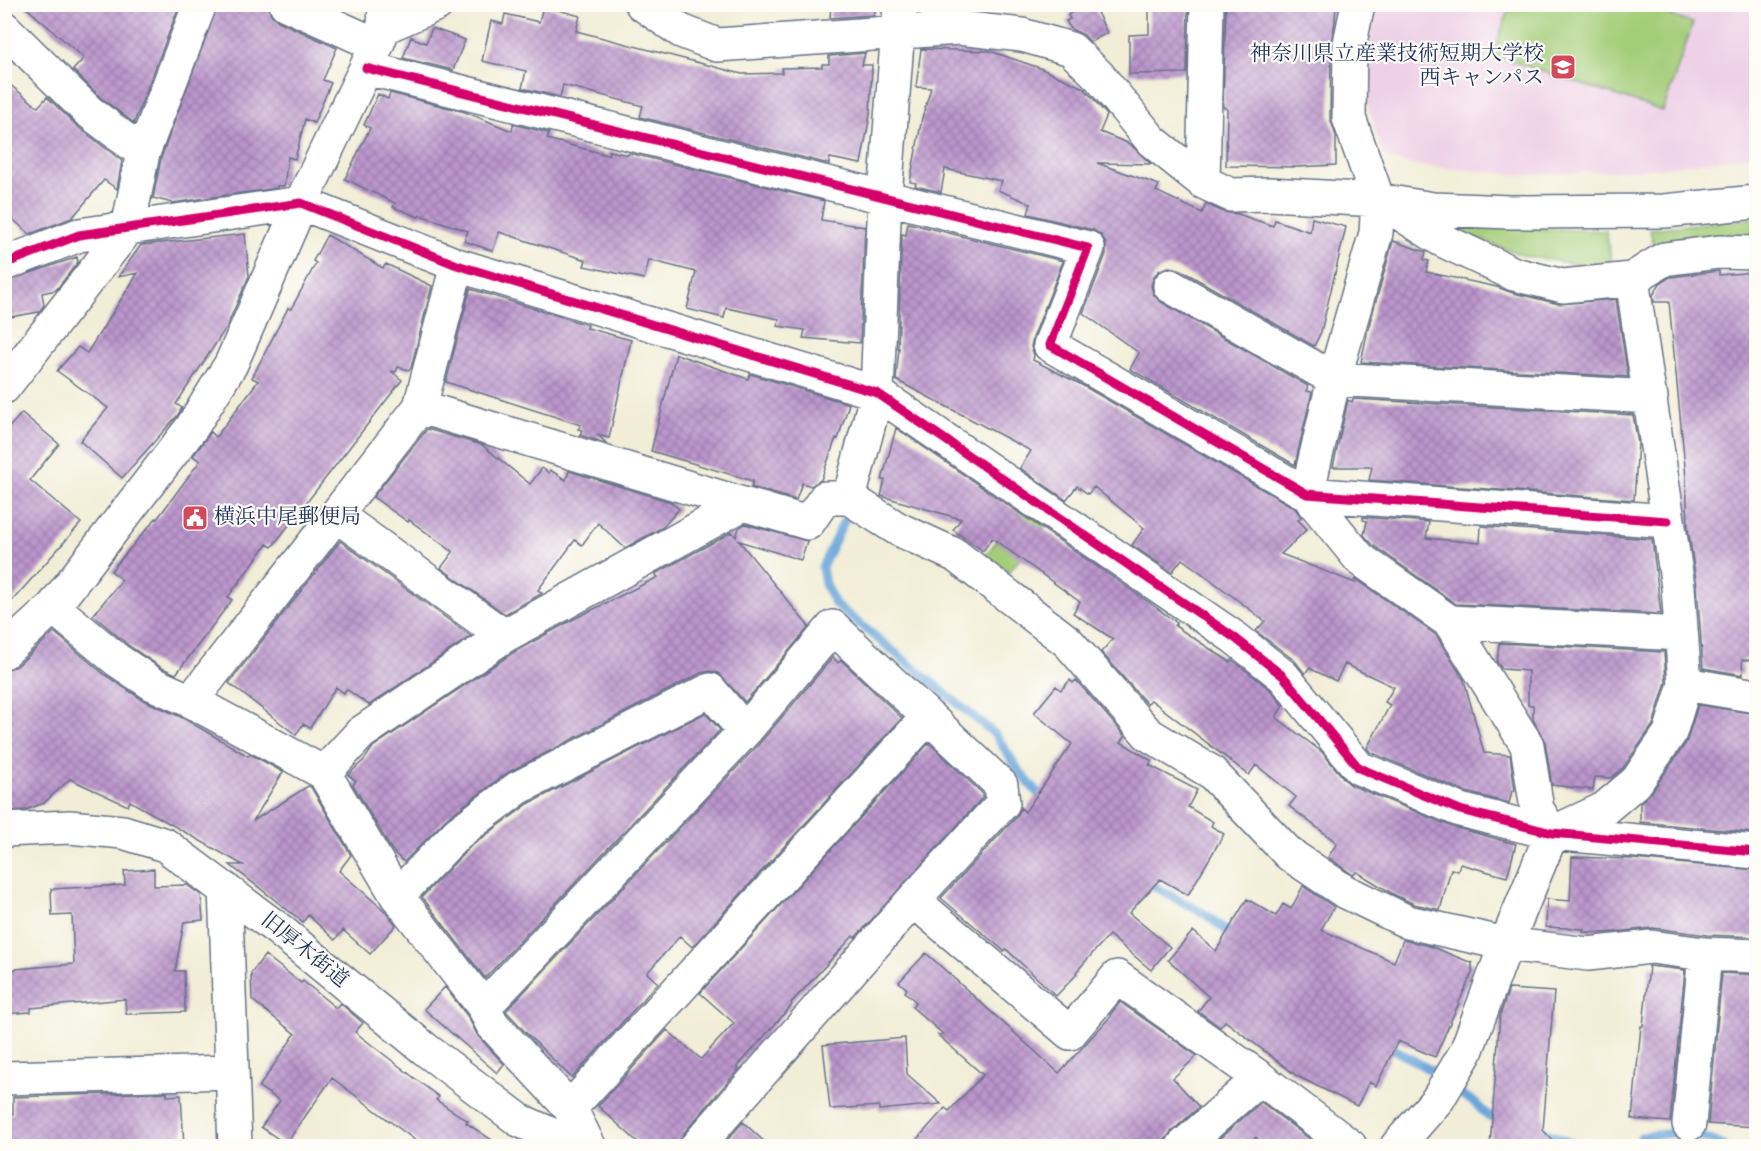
<svg xmlns="http://www.w3.org/2000/svg" width="1761" height="1151" font-family="'Sorts Mill Goudy','Noto Serif JP',serif">
<defs>
<pattern id="building-cross-hatch" width="8" height="8" patternUnits="userSpaceOnUse" patternTransform="scale(1.5)"><rect width="8" height="8" fill="#bc96cc"/><path d="M0 0l8 8M0 8l8-8" fill="none" stroke="#987ba9"/></pattern>
</defs>
<rect width="100%" height="100%" fill="#fdfcf7"/>
<filter id="ink" filterUnits="userSpaceOnUse"><feTurbulence type="fractalNoise" baseFrequency=".0167" numOctaves="2"/><feDisplacementMap in="SourceGraphic" scale="12" xChannelSelector="R" yChannelSelector="G"/><feConvolveMatrix kernelMatrix="1 2 1 2 8 2 1 2 1" color-interpolation-filters="sRGB"/></filter>
<filter id="wash" filterUnits="userSpaceOnUse"><feTurbulence type="fractalNoise" baseFrequency=".008" numOctaves="4" result="noise"/><feDisplacementMap in="SourceGraphic" scale="24" xChannelSelector="R" yChannelSelector="G"/><feGaussianBlur stdDeviation="1.35" result="paint"/><feColorMatrix in="noise" values="0 0 0 0 0 0 0 0 0 0 0 0 0 0 0 0 0 1.4 0 .05"/><feComposite in="paint" operator="in"/></filter>
<g filter="url(#wash)">
<rect width="100%" height="100%" fill="#f1edd6"/>
<!-- built -->
<path fill="#eed0e7" d="M1376,5H1756V155L1651,169L1525,175L1411,165L1383,157L1367,99L1371,35Z"/>
<!-- green -->
<path fill="#a4cd79" stroke="#607e6c" stroke-width="1.5" d="M1510,5H1635L1693,23L1663,111L1493,55Z
M1756,218V239L1654,252L1650,229Z
M1438,225L1606,231L1613,270L1525,256Z
M1022,505L1048,522L1009,572L985,557Z"/>
<g fill="none" stroke-linecap="round" stroke-linejoin="round">
<!-- stream -->
<path stroke="#6aa6db" stroke-width="9" d="M844,521L822,567L825,584L835,604L995,734L1020,772L1045,802
M1142,880L1205,914L1237,939
M1384,1044L1436,1073
M1461,1094L1475,1103L1488,1116L1504,1120
M1535,1128L1577,1146
M1633,1146L1638,1143L1641,1137L1688,1131L1724,1146"/>
</g>
<g id="blocks">
<!-- building -->
<path fill="url(#building-cross-hatch)" d="M22,4H180L134,123L100,97L73,70L84,58Z
M218,4H267L271,14L278,21L337,48L323,80L331,83L314,123L305,119L295,159L288,157L284,186H277V188L172,203L153,198L161,158Z
M831,4H877L874,15L830,18Z
M1084,4H1093L1107,33L1090,42L1084,35L1071,29L1066,21L1070,19L1068,15Z
M1149,4H1188L1187,73L1129,74V35L1149,34Z
M1226,4H1336L1335,21L1331,43L1330,118L1336,136V165L1297,167L1226,166L1227,108H1224L1223,105Z
M543,6L580,16L576,31L742,74L782,73V68L822,67V64H829V56L865,53L862,65H872L870,115L861,164L830,158L829,164L640,117L643,106L563,85L560,97L522,88L526,71L482,61L491,21L503,24L505,14L539,22Z
M432,28L465,40L453,70L403,58L411,37L426,43Z
M921,49L990,51L1040,68L1084,88L1107,115L1100,132L1130,144L1151,164L1097,163L1159,185L1156,191L1202,213L1206,204L1224,212L1238,214L1273,226L1275,220L1310,232L1312,218L1346,227L1321,332L1314,346L1179,269L1169,267L1160,270L1154,276L1151,286L1154,295L1161,302L1308,386L1306,391L1312,392L1295,465L1130,369L1139,353L1083,313L1106,254V244L1101,235L1093,230L1028,214L1031,204L998,190L1002,181L945,169L941,192L915,186L916,183L910,182L922,118L931,88L916,87Z
M4,80L38,107L47,97L77,126L122,161L117,189L104,180L72,218L30,234L4,212Z
M390,93L465,112L512,131L513,124L549,133L547,139L608,155L609,151L628,155L629,153L824,201L821,220L865,227L860,343L803,338L805,330L778,326L779,319L726,308L724,318L687,309L696,272L649,260L644,279L584,266L586,260L499,232L493,251L464,241L468,231L420,215L419,217L393,207L395,203L345,179L370,128L364,125L378,94L388,99Z
M908,223L1063,261L1033,338L1031,347L1034,355L1033,360L1080,384L1295,508L1301,517L1298,520L1307,529L1281,554L1355,583L1356,579L1436,635L1464,680L1484,753L1510,755L1515,791H1512L1509,803L1466,792L1370,752L1367,748L1390,705L1385,702L1394,687L1345,664L1336,681L1309,668L1305,674L1295,661L1256,631L1265,621L1215,583L1182,559L1172,572L1132,545L1144,528L1094,487L1088,494L1077,486L1066,500L1020,468L1031,451L896,380L899,348H898L902,234L906,235Z
M245,234L249,276L226,328L176,404L182,408L177,416L122,478L80,441L108,408L57,371L78,347L87,353L138,273L118,277L141,245Z
M327,235L383,268L386,264L432,286L411,368L409,370L398,367L396,372L391,371L402,380L272,547L267,544L228,597L232,600L176,674L162,668L128,645L93,615L122,580L111,571L156,518L157,519L200,461L193,456L211,432L216,437L258,381L252,378L288,308L291,309L316,263L313,261Z
M1393,241L1426,252L1424,260L1429,261L1426,272L1497,287L1510,292L1559,304L1616,299L1628,377L1361,362L1368,329Z
M77,257L78,262L56,290L42,293L44,305L39,312L4,318V282Z
M1719,271V275L1756,272V660H1742L1743,675L1703,668L1697,586L1688,528L1686,477L1669,302H1654L1653,295L1660,283L1670,277Z
M470,289L588,325L587,328L631,340L609,438L598,435L607,444L580,435L582,430L578,429L581,425L446,382Z
M676,354L748,379L750,374L849,404L838,439L836,438L821,480L811,486L802,483L796,500L751,487L753,481L651,451Z
M1353,399L1633,415L1638,443L1634,500L1369,480L1372,467H1333L1348,400L1352,402Z
M22,413L59,444L30,480L81,523L4,610V433Z
M896,428L1150,603L1177,623L1175,626L1230,662L1232,660L1270,689L1283,706L1276,717L1322,752L1345,780L1351,785L1453,827L1516,844L1507,877L1460,864L1458,871L1451,869L1440,910L1414,904L1393,894L1357,872L1353,875L1328,857L1337,843L1289,806L1296,797L1256,765L1249,775L1151,700L1147,704L1101,652L1113,639L1073,613L1080,602L992,538L983,551L953,530L961,519L881,496L885,480H882Z
M427,429L482,445L530,484L542,468L549,473L550,470L566,480L569,471L671,502L679,509L663,527L625,548L598,523L582,545L575,540L538,590L542,593L541,594L505,614L441,568L453,552L409,520L408,522L373,497Z
M1363,517L1429,522L1426,538L1480,543L1481,526L1652,539L1661,614L1456,604L1373,545L1364,535L1367,521L1363,520Z
M745,524L807,541L801,560L739,541L809,627L745,702L718,673L710,671L701,673L507,773L447,818L404,862L393,852L353,785L356,781L348,775L364,760L373,747L514,652L574,619L658,577L655,574L732,532L736,537L739,528Z
M340,541L471,636L369,705L346,689L344,693L336,687L310,728L303,724L296,735L229,683Z
M54,632L105,675L143,700L183,718L248,756L250,754L283,772L253,821L308,786L311,787L351,855L339,871L385,911L396,925L370,954L343,930L335,940L308,915L303,922L230,865H243L130,801L128,806L70,779L44,803L26,810L11,811L4,793V670L17,666Z
M1499,643L1664,652L1666,682L1653,725L1623,768L1611,778L1595,777L1593,790L1552,785L1545,742L1533,719V705H1528V671L1502,669L1497,662Z
M833,657L838,663L841,660L902,718L692,947L680,936L647,973L658,983L572,1078L529,1036L506,1011L759,744Z
M1070,680L1073,683L1076,680L1125,736L1121,742L1152,761L1149,765L1197,790L1188,807L1213,822L1211,826L1224,834L1188,895L1160,879L1129,913L1170,947L1151,970L1109,935L1076,972L1077,974L1056,996L1006,949L1004,951L941,898L1017,816L1021,808L1025,812L1072,744L1034,713L1056,686L1061,690Z
M1698,705L1756,714V792L1753,833L1640,822V803L1652,792L1686,743Z
M705,713L720,730L485,978L422,897L470,847L528,804Z
M929,743L983,794V797L855,938L853,936L791,1003L792,1005L737,1067L739,1069L683,1134L679,1146H642L598,1106L667,1030L701,1059L734,1023L700,993Z
M1572,857L1633,859L1756,870V937L1707,935L1653,928L1606,933L1583,932L1584,929L1546,927L1547,899L1570,901Z
M154,869V886L187,885L201,895L203,920L184,922L175,971H184L185,1012L126,1014L125,999L31,1008V1012L4,1014V970L74,964L72,915L52,916L51,889L125,885L124,871Z
M1303,886L1334,907L1321,930L1394,962L1403,940L1430,946L1472,963V973L1435,1057L1398,1041L1376,1086L1369,1082L1357,1106L1297,1076L1225,1021L1220,1027L1198,1011L1209,997L1168,960L1193,931L1216,951L1247,899L1276,916L1283,904L1291,909Z
M926,953L1059,1073L1111,1016L1110,1015L1120,1002L1197,1056L1173,1078L1199,1107L1171,1132L1165,1140V1146H911L945,1108L949,1111L983,1075L938,1035L943,1034L912,1007L916,1002L905,992L907,989L899,982Z
M265,955L301,983L303,981L336,1008L340,1003L363,1023L355,1032L439,1097L436,1100L468,1121L466,1123L501,1146H423L332,1078L286,1144L261,1127L280,1101L259,1087L295,1034L252,1000L251,973Z
M1649,966L1685,970L1670,1122L1632,1119L1641,1026H1643Z
M1722,973L1756,975V1127L1708,1124Z
M445,987L468,1017L478,1036L504,1064L497,1073L424,1009Z
M1509,989L1554,992L1543,1130L1558,1146H1490L1500,1015Z
M905,1038L907,1074L941,1104L879,1110V1106L830,1109L823,1045Z
M167,1092V1096L181,1095L184,1146H4V1114H13V1097Z
M1261,1102L1319,1146H1320H1265L1256,1137L1247,1146H1211Z
M743,1122L769,1146H722Z"/>
</g>
</g>
<g filter="url(#ink)">
<use href="#blocks" fill-opacity="0" stroke="#667288" stroke-width="1.5"/>
<g fill="none" stroke-linecap="round" stroke-linejoin="round">
<!-- minor casing -->
<g stroke="#667288" stroke-width="36">
<path id="minor" d="M286,4L377,45
M642,4L681,31L717,45L959,28L1022,35L1071,49L1099,76L1152,141L1203,182L1231,195L1269,194L1378,200L1433,209L1510,212L1664,211L1756,202
M1358,4L1350,43L1349,118L1378,200L1376,233L1334,379L1307,494L1360,559L1450,622L1527,745L1537,809L1552,833
M384,27L437,4
M4,28L88,111L143,153L200,4
M366,68L1088,248L1050,345L1307,494L1668,521
M1203,182L1207,4
M1390,207L1442,240L1514,274L1563,286L1632,279L1664,259L1719,252L1756,253
M4,264L79,235L301,203L457,265L877,393L1235,638L1283,676L1359,768L1460,810L1552,833L1756,852
M457,265L420,407L743,504
M1170,286L1334,379L1651,397
M4,387L128,228L143,153
M849,498L877,393L885,196L900,4
M336,515L504,636
M53,607L117,660L153,684L191,701L324,773L397,896L484,1007L492,1024L570,1108L589,1146
M1450,622L1681,634
M4,652L53,607L192,427L231,364L301,203L377,45L384,27L385,4
M1685,684L1756,696
M191,701L420,407
M324,773L361,733L504,636L743,504L808,523L825,498H849L898,529L955,555L1068,642L1148,734L1211,772L1289,854L1344,891L1408,922L1506,944L1588,954L1651,947L1705,954L1756,956
M4,830L69,827L123,832L165,845L278,929L425,1049L519,1120L577,1146
M225,889L235,1146
M397,896L458,833L518,788L710,690L745,731
M913,900L1070,1033L1117,977L1260,1078L1350,1146
M484,1007L745,731L833,627L1001,785L1003,803L913,900L697,1146
M4,1078L232,1072
M570,1108L928,717
M1689,1124L1705,954
M1183,1146L1260,1078
M1397,1146L1438,1099L1466,1052L1506,944L1552,833L1604,809L1637,781L1670,733L1685,684L1678,587L1632,279"/>
</g>
<!-- minor -->
<use href="#minor" stroke="#fff" stroke-width="33"/>
<!-- cycleway casing -->
<g stroke="#fdfcf7" stroke-width="13">
<path id="cycleway" d="M366,68L1088,248L1050,345L1307,494L1668,521
M4,264L79,235L301,203L457,265L877,393L1235,638L1283,676L1359,768L1460,810L1552,833L1756,852"/>
</g>
<!-- cycleway -->
<use href="#cycleway" stroke="#d6006c" stroke-width="9"/>
</g>
</g>
<!-- icons -->
<defs>
<g id="university-square" transform="scale(1.35)"><rect x="-9" y="-9" width="18" height="18" rx="4" fill="#d1495b" stroke="#fdfcf7"/><path d="M0-5L7-2L0 1L-7-2ZM-4 1L0 2.5L4 1V4Q0 6-4 4Z" fill="#fff"/></g>
<g id="civic-square" transform="scale(1.35)"><rect x="-9" y="-9" width="18" height="18" rx="4" fill="#d1495b" stroke="#fdfcf7"/><path d="M-.6-6.5H3V-4.5H.6V-3L4-1V1h2V6H-6V1h2V-1L-.6-3ZM-1.2 2.5V6h2.4V2.5Z" fill="#fff"/></g>
</defs>
<g fill-rule="evenodd">
<use href="#university-square" x="1563" y="67"/>
<use href="#civic-square" x="195" y="518"/>
</g>
<g text-anchor="middle" dominant-baseline="central" stroke-width="4.5" stroke-linejoin="round" paint-order="stroke">
<!-- poi labels -->
<g font-size="21" fill="#1b2f5e" stroke="#fdfcf7" text-anchor="end">
<text x="1544" y="55">神奈川県立産業技術短期大学校<tspan x="1544" dy="24">西キャンパス</tspan></text>
<text x="214" y="518" text-anchor="start">横浜中尾郵便局</text>
</g>
<!-- street labels -->
<g font-size="21" fill="#1b2f5e" stroke="#fdfcf7">
<text transform="translate(304 951) rotate(39)">旧厚木街道</text>
</g>
</g>
<!-- margin -->
<rect width="1761" height="1151" fill="none" stroke="#fdfcf7" stroke-width="24"/>
</svg>
